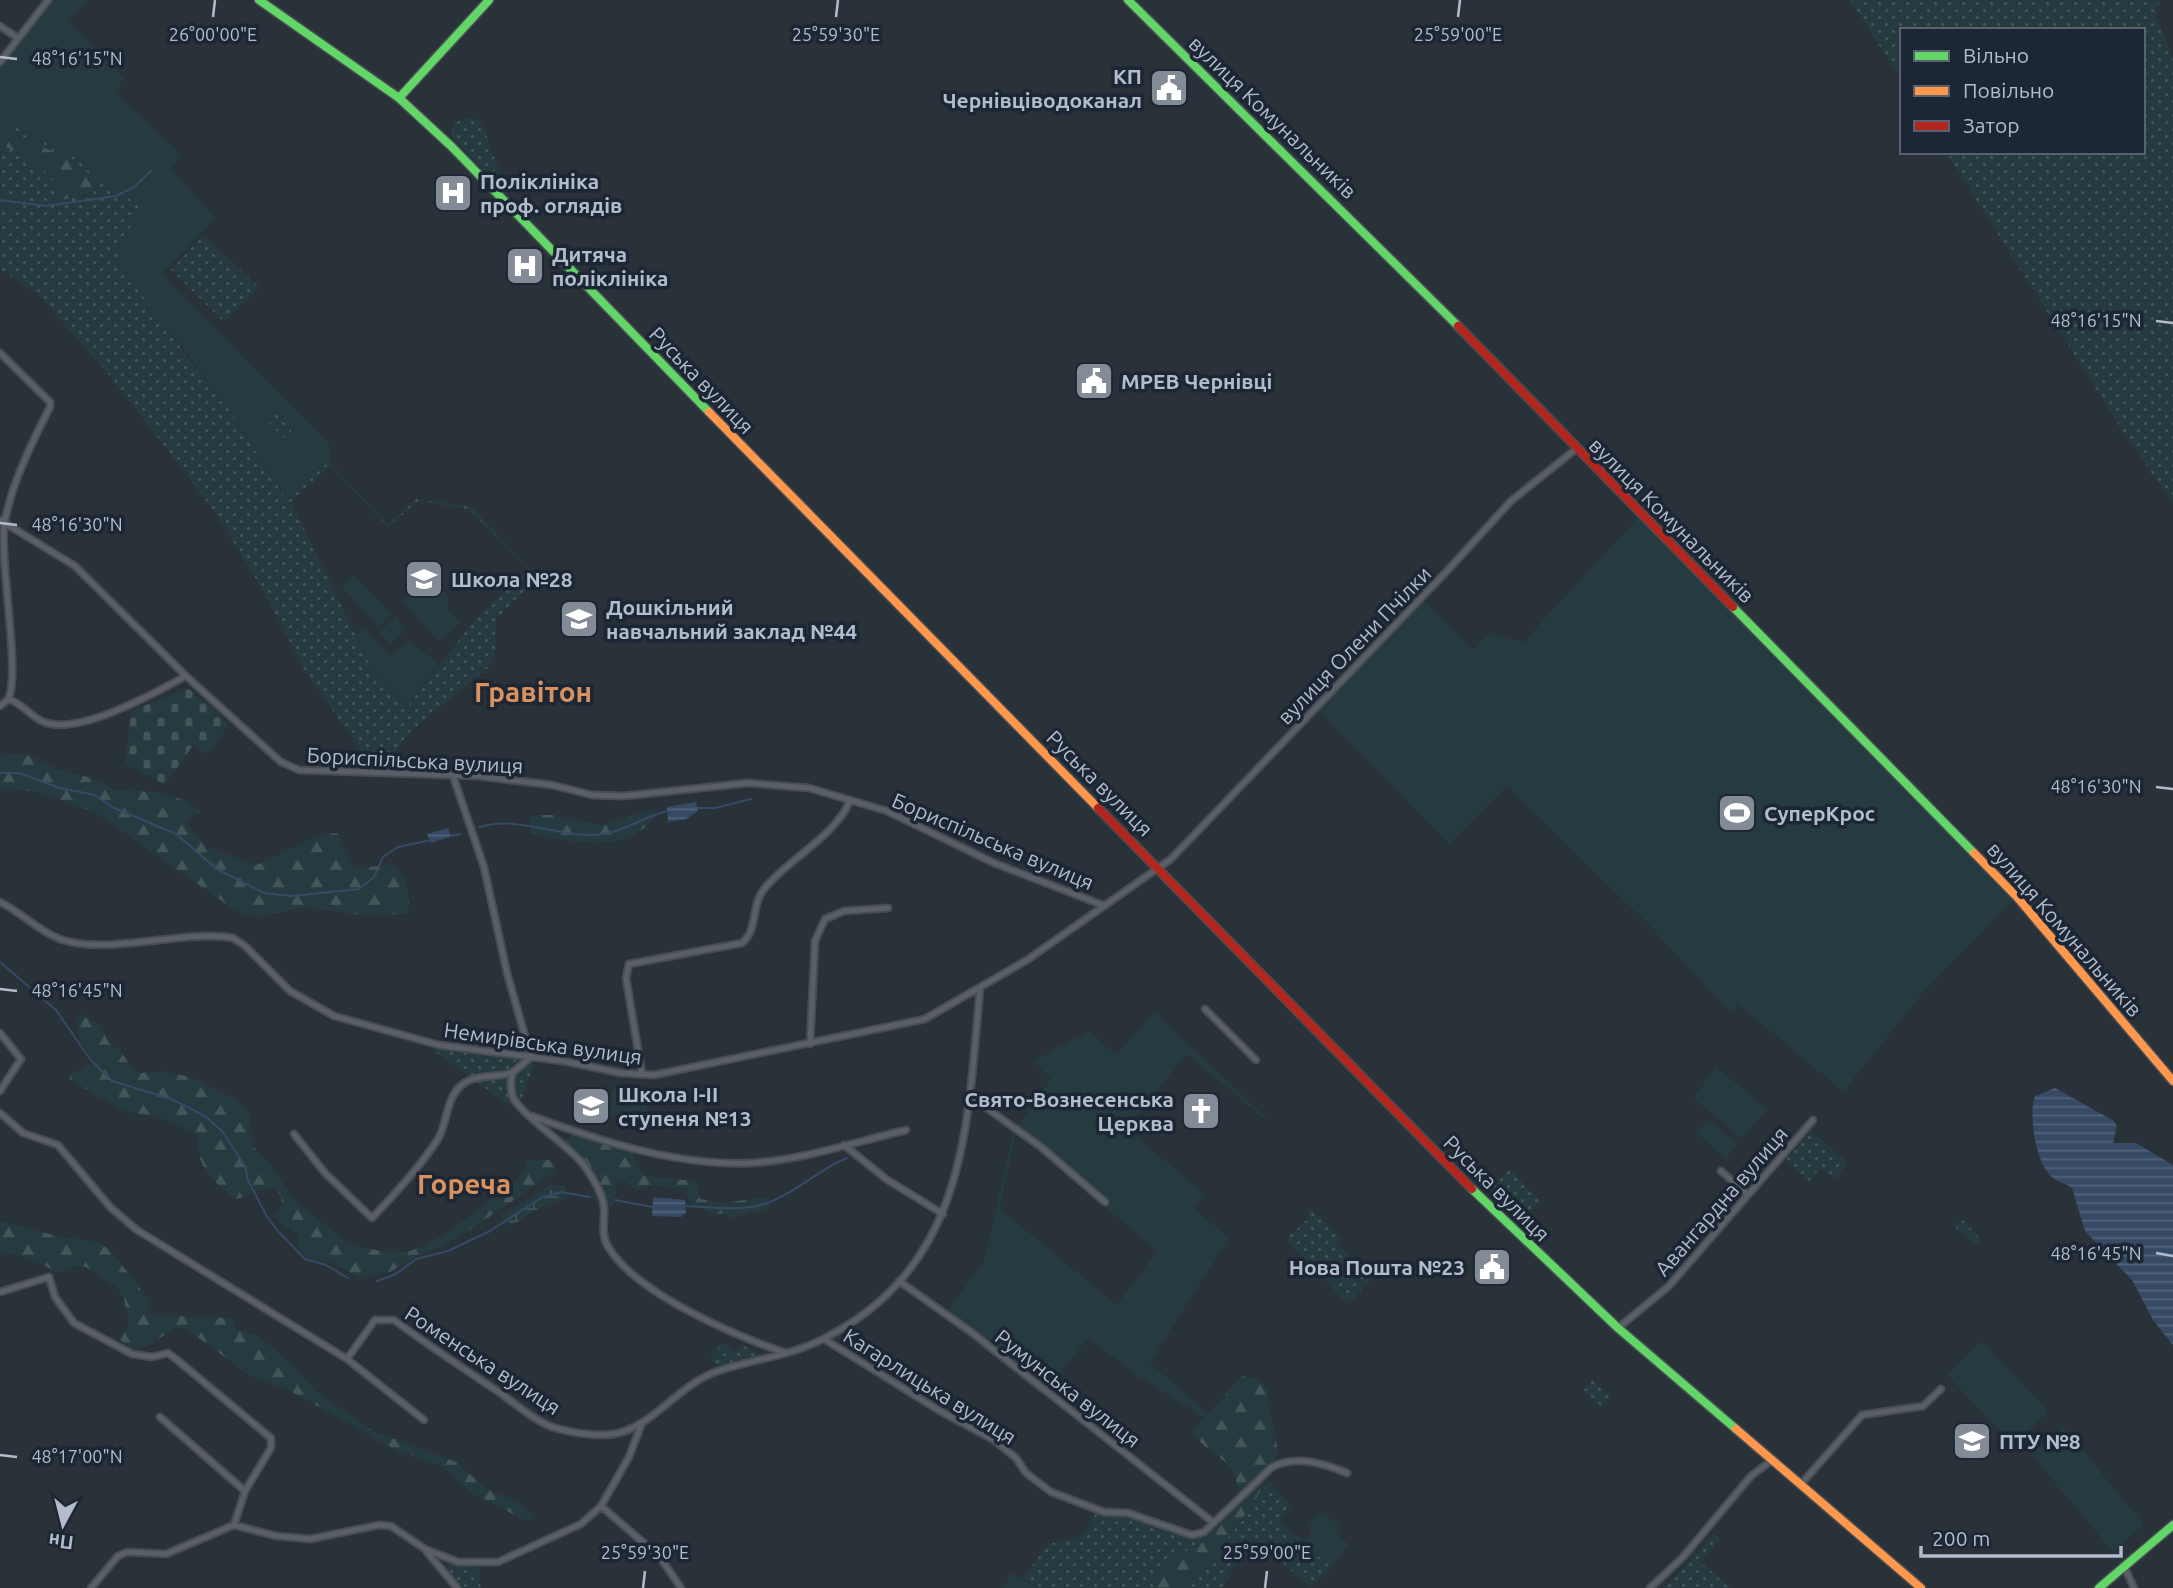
<svg xmlns="http://www.w3.org/2000/svg" width="2173" height="1588" font-family="Ubuntu,sans-serif">
<defs>
<pattern id="grass-dots" width="8" height="8" patternUnits="userSpaceOnUse" patternTransform="scale(1.75)"><rect width="8" height="8" fill="#263b3f"/><path d="M2 2h.1M6 6h.1" fill="none" stroke="#435559" stroke-width="1.8" stroke-linecap="round"/></pattern>
<pattern id="forest-firs" width="22" height="20" patternUnits="userSpaceOnUse" patternTransform="scale(1.75)"><rect width="22" height="20" fill="#263b3f"/><path d="M5 1l3.5 6h-7zM16 11l3.5 6h-7z" fill="#435559"/></pattern>
<pattern id="wetland-marsh" width="20" height="14" patternUnits="userSpaceOnUse" patternTransform="scale(1.75)"><rect width="20" height="14" fill="#263b3f"/><path d="M1 5h8M5 5V1M11 12h8M15 12V8" fill="none" stroke="#435559"/></pattern>
<pattern id="cemetery-stones" width="16" height="16" patternUnits="userSpaceOnUse" patternTransform="scale(1.75)"><rect width="16" height="16" fill="#263b3f"/><path d="M2 7V4a2 2 0 0 1 4 0v3zM10 15v-3a2 2 0 0 1 4 0v3z" fill="#435559"/></pattern>
<pattern id="water-rules" width="6" height="5" patternUnits="userSpaceOnUse" patternTransform="scale(1.75)"><rect width="6" height="5" fill="#374a65"/><path d="M0 2.5h6" fill="none" stroke="#52627a"/></pattern>
</defs>
<rect width="100%" height="100%" fill="#293139"/>
<!-- grass -->
<path fill="url(#grass-dots)" fill-rule="evenodd" d="M1850,0H2160L2156,15L2173,59V504L2123,432L1946,152H2143V30H1902V81Z
M470,117L480,121L484,129L510,199L451,135L454,121Z
M0,119L87,163L140,207L118,254L184,353L224,401L287,500L329,461L388,524L416,499L472,507L538,577L496,619L495,654L490,666L410,732L389,761L371,764L306,673L262,589L215,512L110,376L38,295L0,269V206L10,210L25,196H0V143L42,168L61,188L80,198L94,192L98,180L27,139L0,127ZM330,466L388,527L418,501L468,509L529,569L477,617L408,706L376,677L291,502Z
M203,235L260,288L224,322L171,270Z
M599,267L610,279L601,290L588,277Z
M274,410L292,431L283,439L265,418Z
M430,1048L535,1063L517,1111Z
M1811,1131L1848,1163L1835,1179L1821,1168L1809,1181L1785,1161Z
M1510,1169L1541,1202L1516,1221L1489,1190Z
M1313,1211L1341,1238L1337,1243L1372,1279L1351,1301H1345L1288,1243V1237L1307,1220V1212Z
M1962,1219L1981,1240L1976,1245L1954,1226Z
M722,1342L736,1352L742,1345L764,1357L718,1366L709,1360Z
M1592,1380L1611,1396L1602,1407L1583,1391Z
M1269,1481L1291,1505L1279,1521L1332,1568L1311,1588L1259,1542L1237,1562L1222,1588H1186L1211,1555L1233,1532Z
M1099,1508C1113,1508 1126,1508 1139,1512C1159,1520 1182,1538 1203,1530L1209,1535L1158,1572L1157,1588H1038L1023,1578L1048,1544L1082,1536Z
M1714,1534L1720,1539L1701,1562L1730,1588H1665Z
M448,1564L478,1567L481,1588H461L445,1567Z"/>
<!-- forest -->
<path fill="url(#forest-firs)" d="M0,127L73,161L98,180L94,192L55,202L53,198L61,188L42,168L0,143Z
M0,196H26L23,207L10,210L0,206Z
M26,754L56,769L92,778L115,790L159,792L187,801L200,811L185,822L207,847L256,865C281,856 313,833 337,833L355,869L393,864C408,877 412,894 407,914L366,916L306,907L259,917L236,911L96,813L38,792L0,788V755Z
M651,810L657,814C628,856 575,842 533,834L529,821L532,815H553L603,825Z
M81,1014L99,1024L109,1043L120,1050L130,1065L140,1073L164,1071L194,1078L237,1100L249,1112L254,1148L268,1161L296,1202L346,1242L358,1247L389,1252H407L423,1246L450,1231L519,1178L528,1160H549L556,1166L553,1172L533,1187L474,1227L441,1247L416,1256L390,1272L360,1278L331,1262H320L307,1257L299,1247L298,1236L273,1216L282,1204L281,1196L272,1187C257,1188 249,1198 234,1199C211,1177 196,1169 198,1135L157,1116L126,1112L70,1080V1075L95,1061C84,1047 74,1036 77,1017Z
M573,1134L629,1148L644,1176L696,1181L700,1199L722,1203L768,1197L769,1208L732,1218L723,1213L716,1215L689,1203L686,1189L650,1185L636,1191L625,1181L617,1182L614,1205L608,1206L594,1201L592,1194L602,1190L587,1165L566,1140Z
M0,1221L57,1236L98,1242L111,1251L150,1301L148,1309L153,1315L234,1318L236,1329L259,1336L299,1371L314,1390L373,1431L456,1462L487,1489L519,1503L535,1517L529,1522L473,1494L441,1466L398,1451L285,1388L252,1377L185,1328H174L149,1346L131,1349L120,1340L129,1326L124,1298L116,1287L86,1267L76,1266L59,1273L28,1258L0,1252Z
M1242,1376L1259,1380L1269,1389C1265,1413 1280,1440 1277,1453C1263,1505 1220,1540 1192,1584L1186,1588H1157L1158,1572L1209,1535L1238,1505C1237,1496 1238,1484 1235,1476C1227,1455 1200,1451 1193,1430Z"/>
<!-- wetland -->
<path fill="url(#wetland-marsh)" d="M550,1185L565,1186L567,1198L537,1209L510,1227L501,1216Z"/>
<!-- cemetery -->
<path fill="url(#cemetery-stones)" d="M188,688L229,724L208,755L193,745L165,785L125,764L131,711Z"/>
<!-- garden -->
<path fill="#263b3f" fill-rule="evenodd" d="M47,0H88L69,22L125,78L115,92L182,155L171,169L216,218L162,274L330,445L329,461L288,500L224,401L121,268L117,254L140,207L87,163L0,119V57ZM274,411L292,430L283,438L265,419Z
M1642,513L2018,895L1921,995L1843,1092L1738,1004L1730,1012L1650,926L1507,786L1449,844L1315,707L1420,597L1474,650L1487,634L1523,642Z
M354,575L392,614L379,627L341,587Z
M429,578L449,598L448,610L460,623L439,642L403,602Z
M396,617L406,630L390,644L379,632Z
M365,629L390,656L409,640L439,664L408,705L376,676L356,635Z
M1154,1012L1267,1118L1194,1208L1229,1238L1150,1363L1208,1414L1205,1418L1135,1374L1088,1338L1042,1395L943,1317L984,1261L1013,1133L1051,1079L1033,1061L1090,1031L1116,1055ZM1187,1054L1265,1120L1205,1194L1126,1128ZM1016,1132L1157,1251L1117,1305L1000,1209Z
M1716,1067L1767,1109L1742,1139L1693,1098Z
M613,1085L650,1090L645,1118L607,1114Z
M1709,1119L1738,1144L1726,1159L1696,1133Z
M1982,1341L2049,1412L2013,1444L1947,1375Z
M2063,1426L2144,1525L2113,1552L2031,1454Z
M1319,1514L1328,1516L1339,1526L1336,1533L1349,1544L1332,1568L1303,1541L1312,1532L1308,1525Z
M1011,1573L1038,1588H1003Z"/>
<!-- water -->
<path fill="url(#water-rules)" d="M696,802L698,811L686,819L668,822L667,807Z
M448,828L451,836L431,843L427,834Z
M2055,1088L2114,1121L2117,1126L2113,1143H2136L2173,1165V1345L2153,1320L2132,1280L2085,1231L2072,1188C2066,1183 2057,1182 2052,1177C2036,1165 2028,1114 2035,1096Z
M653,1197L685,1200L686,1213L681,1217L652,1216Z"/>
<g fill="none" stroke-linecap="round" stroke-linejoin="round">
<!-- stream -->
<path stroke="#374a65" stroke-width="2" d="M0,200L46,206L116,196L134,187L151,171
M0,773H19L60,788L95,795L112,807L176,834L217,869L264,893L291,896L359,889L374,877L383,857L398,847L431,840
M697,808H715L751,799
M479,827C521,816 550,835 591,835C620,835 640,818 667,811
M450,836L460,834
M0,962L56,1010L90,1059L112,1081L171,1099L205,1116L223,1132L246,1168L247,1178L266,1215L277,1230L305,1259L326,1265L348,1278
M615,1200L653,1207
M686,1206C713,1207 741,1212 767,1203C796,1193 819,1169 847,1158
M377,1281L396,1274L416,1259L448,1251L490,1231L541,1198L561,1192L590,1197"/>
<!-- street casing -->
<g stroke="#484d53" stroke-width="9">
<path id="street" d="M0,26L18,38
M0,62L48,0
M0,353L50,402V407C32,442 9,489 4,527C0,564 21,677 8,699C6,702 2,704 0,706
M0,520L75,566L186,676L281,762L299,770L478,776L552,785L592,795L624,796L748,783L809,788L887,811L994,863L1105,906
M8,699C23,703 30,717 44,722C78,736 155,693 186,676
M453,776L484,867L507,973L531,1057L512,1073C511,1079 510,1087 512,1094C515,1111 568,1145 583,1164C592,1177 602,1191 604,1207C605,1222 600,1235 609,1248C637,1294 736,1336 786,1353
M0,902C21,912 38,931 60,939C107,956 182,929 233,938L244,945L290,991L334,1016L439,1045L563,1061L621,1073L654,1075L925,1019L1027,960L1171,859L1447,571L1511,501L1576,449
M1205,1009L1256,1060
M0,1033L21,1059L0,1091
M810,1044L815,941L825,919L844,911L888,908
M642,1074L626,978L629,964L742,943C758,930 751,905 764,889C787,860 838,834 850,800
M970,1096L1041,1147L1105,1202
M0,1113L23,1133L58,1145L110,1207L137,1230L347,1359L424,1420
M532,1116C600,1141 676,1166 750,1163C803,1160 855,1142 906,1130
M294,1134L325,1173L372,1218C395,1194 420,1167 438,1139C449,1121 445,1090 470,1080C481,1075 498,1077 512,1073
M844,1145L886,1179L943,1214
M1721,1171L1747,1194
M899,1281L971,1332L1214,1523
M0,1292L49,1277L55,1297L74,1323L132,1354L152,1357L168,1353L176,1359L271,1438V1448L245,1491
M1618,1328L1669,1286L1813,1120
M824,1339L940,1411L994,1440L1016,1458L1026,1473L1051,1492L1104,1512L1128,1513L1192,1535L1204,1532L1272,1467C1296,1455 1323,1463 1347,1473
M347,1359L375,1320H394C429,1346 466,1370 503,1395C518,1406 534,1420 552,1427C572,1433 605,1439 625,1431C660,1418 682,1383 718,1371C754,1359 791,1356 825,1338C967,1265 967,1129 980,989
M160,1417L245,1491L234,1525
M1801,1484L1862,1415L1923,1406L1941,1389
M601,1506L660,1557L681,1588
M427,1552L457,1588
M2125,1568L2134,1588
M91,1588L118,1556L127,1552L166,1554L234,1525L276,1536L310,1539L379,1525L391,1526L425,1549L458,1562H498L581,1524L601,1506L629,1457L642,1423
M1650,1588L1683,1557L1751,1476L1772,1460"/>
</g>
<!-- fast casing -->
<g stroke="#484d53" stroke-width="11">
<path id="fast" d="M259,0L399,98L452,147L709,412
M1128,0L1458,326
M399,98L489,0
M1733,607L1974,853
M1472,1189L1618,1328L1736,1429
M2099,1588L2173,1525"/>
</g>
<!-- slow casing -->
<g stroke="#484d53" stroke-width="11">
<path id="slow" d="M709,412L1098,808
M1974,853L2017,897L2173,1081
M1736,1429L1921,1588"/>
</g>
<!-- jam casing -->
<g stroke="#484d53" stroke-width="11">
<path id="jam" d="M1458,326L1733,607
M1098,808L1472,1189"/>
</g>
<!-- street -->
<use href="#street" stroke="#5a5e66" stroke-width="5"/>
<!-- fast -->
<use href="#fast" stroke="#63d668" stroke-width="8"/>
<!-- slow -->
<use href="#slow" stroke="#ff974d" stroke-width="8"/>
<!-- jam -->
<use href="#jam" stroke="#b3261e" stroke-width="8"/>
</g>
<!-- ticks -->
<path fill="none" stroke="#b3bcca" stroke-width="2.5" d="M213,17L215,0M836,17L838,0M1458,17L1460,0M0,57L17,59M2156,321L2173,323M0,523L17,525M2156,787L2173,789M0,989L17,991M2156,1253L2173,1256M0,1455L17,1457M643,1588L645,1571M1265,1588L1267,1571"/>
<!-- icons -->
<defs>
<g id="civic-square" transform="scale(2.0125)"><rect x="-9" y="-9" width="18" height="18" rx="4" fill="#838b97" stroke="#1c2634"/><path d="M-.6-6.5H3V-4.5H.6V-3L4-1V1h2V6H-6V1h2V-1L-.6-3ZM-1.2 2.5V6h2.4V2.5Z" fill="#fff"/></g>
<g id="hospital-square" transform="scale(2.0125)"><rect x="-9" y="-9" width="18" height="18" rx="4" fill="#838b97" stroke="#1c2634"/><path d="M-5-5h3v3.5h4V-5h3V5h-3V1.5h-4V5h-3Z" fill="#fff"/></g>
<g id="school-square" transform="scale(2.0125)"><rect x="-9" y="-9" width="18" height="18" rx="4" fill="#838b97" stroke="#1c2634"/><path d="M0-5L7-2L0 1L-7-2ZM-4 1L0 2.5L4 1V4Q0 6-4 4Z" fill="#fff"/></g>
<g id="stadium-square" transform="scale(2.0125)"><rect x="-9" y="-9" width="18" height="18" rx="4" fill="#838b97" stroke="#1c2634"/><path d="M0-5a6.5 5 0 1 0 0 10a6.5 5 0 1 0 0-10ZM-3.5-1.8h7v3.6h-7Z" fill="#fff"/></g>
<g id="church-square" transform="scale(2.0125)"><rect x="-9" y="-9" width="18" height="18" rx="4" fill="#838b97" stroke="#1c2634"/><path d="M-1.2-6h2.4v3.5h3.3v2.4h-3.3V6h-2.4V-.1h-3.3v-2.4h3.3Z" fill="#fff"/></g>
<g id="university-square" transform="scale(2.0125)"><rect x="-9" y="-9" width="18" height="18" rx="4" fill="#838b97" stroke="#1c2634"/><path d="M0-5L7-2L0 1L-7-2ZM-4 1L0 2.5L4 1V4Q0 6-4 4Z" fill="#fff"/></g>
</defs>
<g fill-rule="evenodd">
<use href="#civic-square" x="1169" y="88"/>
<use href="#hospital-square" x="453" y="193"/>
<use href="#hospital-square" x="525" y="266"/>
<use href="#civic-square" x="1094" y="381"/>
<use href="#school-square" x="424" y="579"/>
<use href="#school-square" x="579" y="619"/>
<use href="#stadium-square" x="1737" y="813"/>
<use href="#school-square" x="591" y="1106"/>
<use href="#church-square" x="1201" y="1111"/>
<use href="#civic-square" x="1492" y="1267"/>
<use href="#university-square" x="1972" y="1441"/>
</g>
<g text-anchor="middle" dominant-baseline="central" stroke-width="7" stroke-linejoin="round" paint-order="stroke">
<!-- poi labels -->
<g font-size="21" font-weight="bold" fill="#b3bcca" stroke="#1c2634" text-anchor="start">
<text x="1142" y="76" text-anchor="end">КП<tspan x="1142" dy="24">Чернівціводоканал</tspan></text>
<text x="480" y="181">Поліклініка<tspan x="480" dy="24">проф. оглядів</tspan></text>
<text x="552" y="254">Дитяча<tspan x="552" dy="24">поліклініка</tspan></text>
<text x="1121" y="381">МРЕВ Чернівці</text>
<text x="451" y="579">Школа №28</text>
<text x="606" y="607">Дошкільний<tspan x="606" dy="24">навчальний заклад №44</tspan></text>
<text x="1764" y="813">СуперКрос</text>
<text x="618" y="1094">Школа I-II<tspan x="618" dy="24">ступеня №13</tspan></text>
<text x="1174" y="1099" text-anchor="end">Свято-Вознесенська<tspan x="1174" dy="24">Церква</tspan></text>
<text x="1465" y="1267" text-anchor="end">Нова Пошта №23</text>
<text x="1999" y="1441">ПТУ №8</text>
</g>
<!-- street labels -->
<g font-size="21" fill="#b3bcca" stroke="#1c2634">
<text transform="translate(1273 117) rotate(44)">вулиця Комунальників</text>
<text transform="translate(702 380) rotate(46)">Руська вулиця</text>
<text transform="translate(1672 520) rotate(45)">вулиця Комунальників</text>
<text transform="translate(1354 645) rotate(-46)">вулиця Олени Пчілки</text>
<text transform="translate(415 760) rotate(3)">Бориспільська вулиця</text>
<text transform="translate(1100 783) rotate(45)">Руська вулиця</text>
<text transform="translate(993 841) rotate(23)">Бориспільська вулиця</text>
<text transform="translate(2065 929) rotate(49)">вулиця Комунальників</text>
<text transform="translate(543 1043) rotate(8)">Немирівська вулиця</text>
<text transform="translate(1497 1188) rotate(45)">Руська вулиця</text>
<text transform="translate(1721 1201) rotate(-49)">Авангардна вулиця</text>
<text transform="translate(483 1360) rotate(33)">Роменська вулиця</text>
<text transform="translate(930 1386) rotate(32)">Кагарлицька вулиця</text>
<text transform="translate(1068 1388) rotate(38)">Румунська вулиця</text>
</g>
<!-- district labels -->
<g font-size="28" font-weight="bold" fill="#d9915f" stroke="#1c2634">
<text x="533" y="691">Гравітон</text>
<text x="464" y="1183">Гореча</text>
</g>
</g>
<g font-size="18" text-anchor="middle" fill="#b3bcca" stroke="#1c2634" stroke-width="7" stroke-linejoin="round" paint-order="stroke">
<text x="213" y="41">26°00'00"E</text>
<text x="836" y="41">25°59'30"E</text>
<text x="1458" y="41">25°59'00"E</text>
<text x="77" y="65">48°16'15"N</text>
<text x="2096" y="327">48°16'15"N</text>
<text x="77" y="531">48°16'30"N</text>
<text x="2096" y="793">48°16'30"N</text>
<text x="77" y="997">48°16'45"N</text>
<text x="2096" y="1260">48°16'45"N</text>
<text x="77" y="1463">48°17'00"N</text>
<text x="645" y="1559">25°59'30"E</text>
<text x="1267" y="1559">25°59'00"E</text>
</g>
<!-- legend -->
<rect x="1900" y="28" width="245" height="126" fill="#1c2634" stroke="#586270" stroke-width="2"/>
<rect x="1914" y="51" width="35" height="10" fill="#63d668" stroke="#586270" stroke-width="2"/>
<text x="1963" y="63" font-size="21" fill="#b3bcca">Вільно</text>
<rect x="1914" y="86" width="35" height="10" fill="#ff974d" stroke="#586270" stroke-width="2"/>
<text x="1963" y="98" font-size="21" fill="#b3bcca">Повільно</text>
<rect x="1914" y="121" width="35" height="10" fill="#b3261e" stroke="#586270" stroke-width="2"/>
<text x="1963" y="133" font-size="21" fill="#b3bcca">Затор</text>
<!-- north arrow -->
<g transform="translate(63 1525) rotate(187)" stroke="#1c2634" stroke-width="5" paint-order="stroke">
<path d="M0-5L12 26L0 18L-12 26Z" fill="#b3bcca"/>
<text y="-10" font-size="19" font-weight="bold" text-anchor="middle" fill="#b3bcca">Пн</text>
</g>
<!-- scale -->
<path d="M1921 1546v10h200v-10" fill="none" stroke="#b3bcca" stroke-width="3.5"/>
<text x="1932" y="1546" font-size="21" fill="#b3bcca" stroke="#1c2634" stroke-width="5" paint-order="stroke">200 m</text>
</svg>
